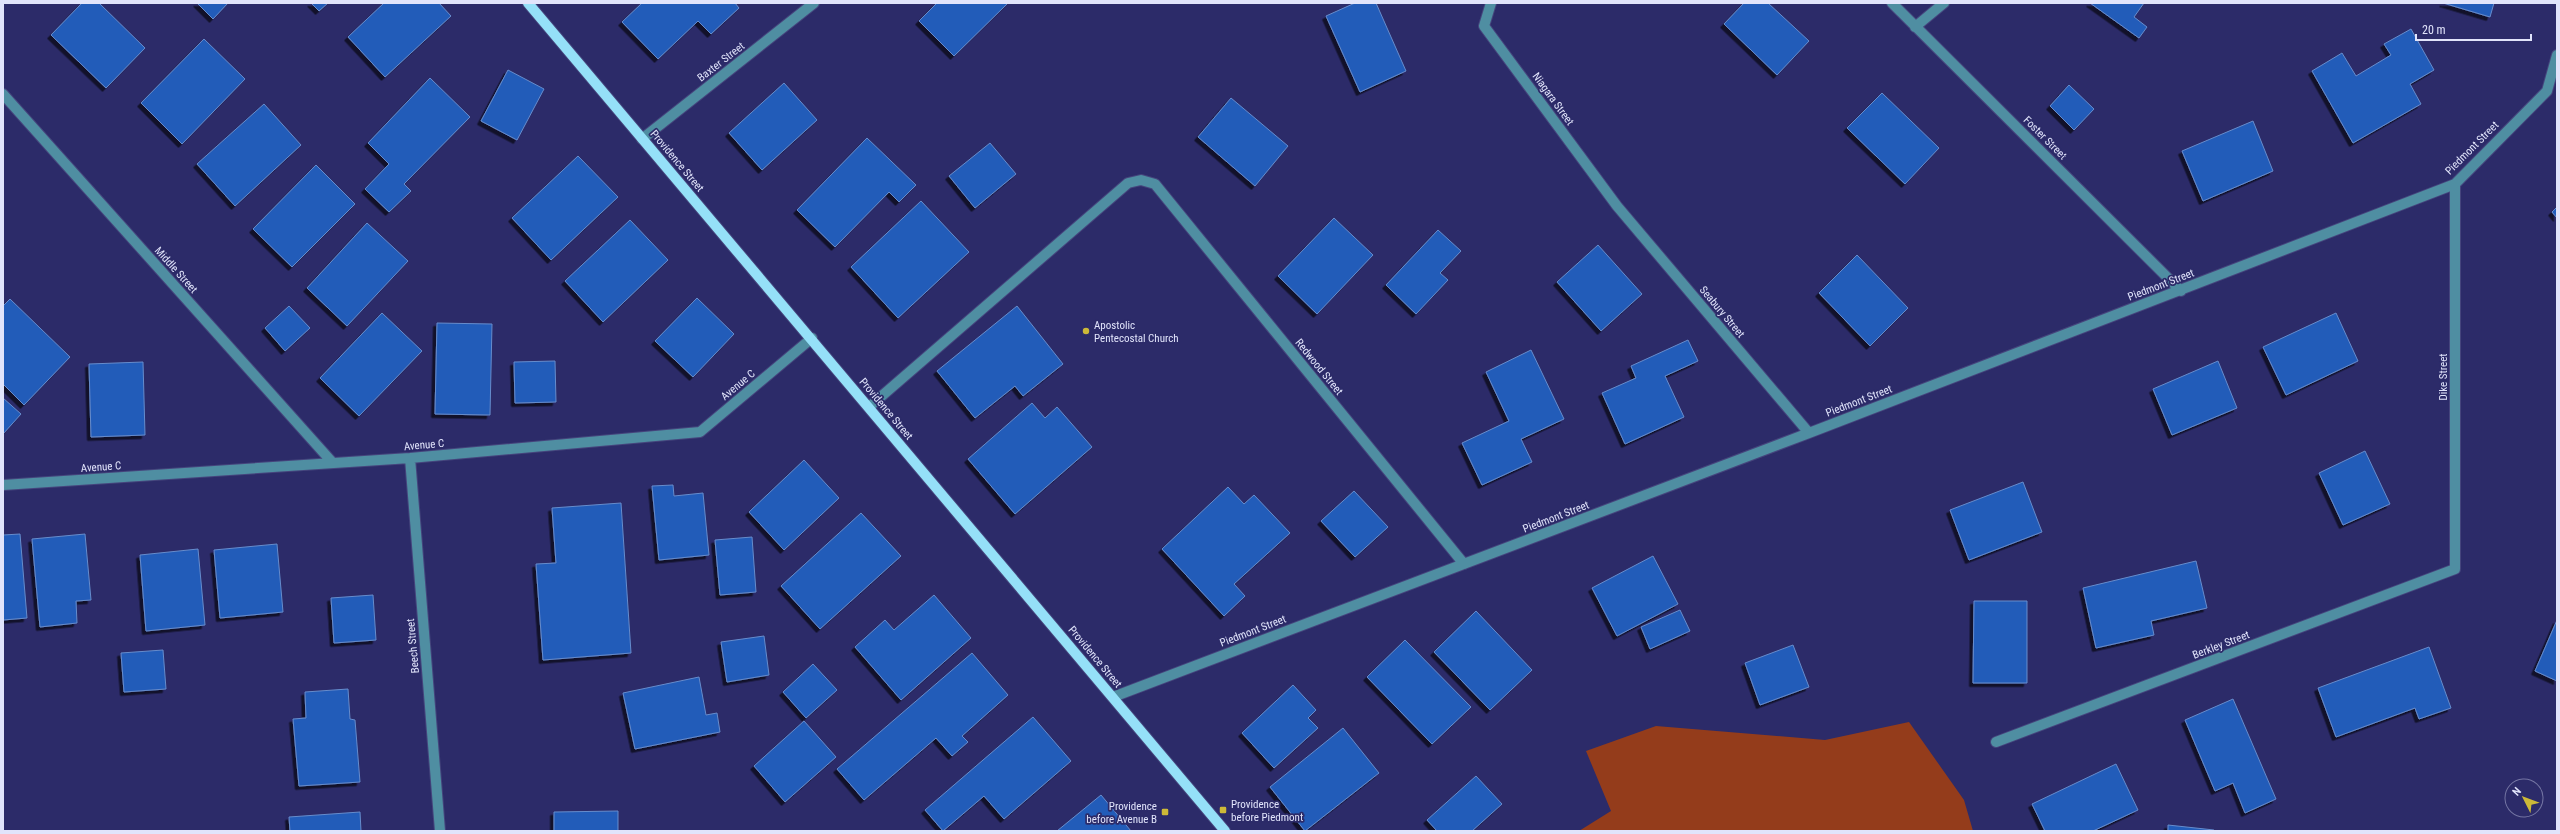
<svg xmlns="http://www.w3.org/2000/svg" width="2560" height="834" font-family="'Roboto Condensed',sans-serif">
<defs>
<filter id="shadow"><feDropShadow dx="-3.5" dy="3.5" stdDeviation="0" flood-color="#0009"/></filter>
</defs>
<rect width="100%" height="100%" fill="#2c2b69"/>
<!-- forest -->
<path fill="#943c1b" d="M1909,722L1964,800L1973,831H1579L1611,811L1586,751L1656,726L1825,740Z"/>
<!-- building -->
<path fill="#235cb9" stroke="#668ccc" filter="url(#shadow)" d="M82,3H99L145,48L106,88L51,35Z
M197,3H228L213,19Z
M311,3H328L319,11Z
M384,3H439L451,16L385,77L348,37Z
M642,3H735L739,8L711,34L698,21L658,59L622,22Z
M937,3H1008L954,56L919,21Z
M1355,3H1376L1406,71L1360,92L1326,16Z
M1744,3H1768L1809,41L1777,75L1724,24Z
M2090,3H2144L2134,17L2147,27L2139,38Z
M2443,3H2494L2490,17Z
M2411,29L2434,70L2410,84L2421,104L2353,143L2312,71L2342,53L2356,76L2391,55L2384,44Z
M204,39L245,79L182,144L141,103Z
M508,70L544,89L517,140L481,121Z
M430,78L470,117L404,184L411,191L389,212L365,189L389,164L368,143Z
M784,83L817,120L762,170L729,133Z
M2069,85L2094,109L2074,130L2050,106Z
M1882,93L1939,148L1905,184L1847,128Z
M1231,98L1288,146L1255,186L1198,137Z
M264,104L301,145L235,206L197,164Z
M2253,121L2273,171L2203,201L2182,151Z
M867,138L916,185L899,202L889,192L835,247L797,210Z
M990,143L1016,174L975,208L949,176Z
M578,156L618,197L551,260L512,218Z
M316,165L355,204L292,267L253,229Z
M921,201L969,252L898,318L851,267Z
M2557,207V218L2552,212Z
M1334,218L1373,255L1317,314L1278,276Z
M630,220L668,260L603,322L565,281Z
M367,223L408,261L347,326L307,288Z
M1438,230L1461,251L1440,273L1448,280L1416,314L1386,285Z
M1598,245L1642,294L1601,331L1557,282Z
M1857,255L1908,308L1870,346L1819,293Z
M697,298L734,334L693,377L655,341Z
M10,299L70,357L24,405L3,384V306Z
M289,306L310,328L285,351L265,328Z
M1017,306L1063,364L1023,396L1015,386L975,418L937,371Z
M382,313L422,351L359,416L320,378Z
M2336,313L2358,361L2286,395L2263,347Z
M437,323L492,324L490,415L435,414Z
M1688,340L1698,361L1665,376L1684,417L1625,444L1602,393L1636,378L1631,366Z
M1531,350L1564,419L1521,439L1532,462L1482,485L1462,443L1509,421L1486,372Z
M555,361L556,402L515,403L514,362Z
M2218,361L2237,408L2172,435L2153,389Z
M143,362L145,435L91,437L89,364Z
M3,398L21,414L3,434Z
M1032,403L1045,418L1057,407L1092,447L1015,514L968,459Z
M2365,451L2390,504L2343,525L2319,473Z
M804,460L839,498L784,550L749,512Z
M2023,482L2042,532L1969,560L1950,510Z
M673,485L674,496L703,493L709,555L659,560L652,486Z
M1228,487L1244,504L1254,495L1290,533L1234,584L1245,596L1224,616L1162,549Z
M1354,491L1388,527L1355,557L1321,521Z
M621,503L631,653L543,660L536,564L556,563L552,508Z
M861,513L901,556L820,629L781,586Z
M20,534L27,618L3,620V535Z
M85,534L91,600L76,601L77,623L40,627L32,539Z
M752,537L756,592L720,595L715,540Z
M277,544L283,612L220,618L214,550Z
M198,549L205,625L146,631L140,555Z
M1653,556L1678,604L1617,636L1592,588Z
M2196,561L2207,608L2151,621L2154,635L2096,648L2083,588Z
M373,595L376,640L334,643L331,598Z
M934,595L971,638L901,700L855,647L885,620L894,630Z
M1974,601H2027V683H1973Z
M1680,610L1690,631L1650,649L1641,627Z
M1476,611L1532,670L1490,710L1434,652Z
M2557,620V681L2535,671Z
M764,636L769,675L727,682L721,642Z
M1405,640L1471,707L1432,744L1367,677Z
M1793,645L1809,687L1760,705L1745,663Z
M2429,647L2451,708L2419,719L2415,708L2336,737L2318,688Z
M163,650L166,689L124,692L121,653Z
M972,653L1008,695L962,736L968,742L952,756L936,738L864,800L837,769Z
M813,664L837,690L806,718L783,692Z
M699,677L706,715L717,713L720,732L635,749L623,693Z
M1293,685L1316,710L1308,718L1318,728L1274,768L1242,733Z
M348,689L350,719L355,720L360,782L299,786L293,719L306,718L305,692Z
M2233,699L2276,799L2245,813L2233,783L2215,791L2185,720Z
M1033,717L1071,761L1004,819L984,796L943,831L925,810Z
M804,721L836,757L785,802L754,766Z
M1343,728L1379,773L1305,831L1270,787Z
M2116,764L2138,810L2093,831H2045L2032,804Z
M1476,776L1502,804L1472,831H1437L1427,820Z
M1101,795L1131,831H1057Z
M618,811V831H554V812Z
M360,812L361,831H290L289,817Z
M2168,825L2214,830V831H2168Z"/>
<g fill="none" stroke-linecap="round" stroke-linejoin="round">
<!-- minor casing -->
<g stroke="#45457d" stroke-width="12">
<path id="minor" d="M1491,3L1484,26L1617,206L1809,433
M1892,3L2181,291
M1915,27L1944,3
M3,94L332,462
M642,139L814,3
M869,407L1128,183L1141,180L1155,184L1464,564
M410,458L440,831
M3,485L410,458L700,432L812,338
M1113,697L1809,433L2455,184L2547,91L2557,55
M1996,742L2455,569V184"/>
</g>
<!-- major casing -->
<g stroke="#45457d" stroke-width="12">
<path id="major" d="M528,3L1225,831"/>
</g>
<!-- minor -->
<use href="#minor" stroke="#4f8ea2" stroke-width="10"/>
<!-- major -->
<use href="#major" stroke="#95e0f8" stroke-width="10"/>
</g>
<!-- markers -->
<g fill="#cdb938" stroke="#2c2b69" stroke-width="1.5">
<circle cx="1086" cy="331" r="4"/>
<rect x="1219" y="806" width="8" height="8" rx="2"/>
<rect x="1161" y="808" width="8" height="8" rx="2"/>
</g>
<g text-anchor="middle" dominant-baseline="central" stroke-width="3.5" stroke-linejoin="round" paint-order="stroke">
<!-- street labels -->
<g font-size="11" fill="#e1e4fb" stroke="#2c2b69">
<text transform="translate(721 62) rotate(-38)">Baxter Street</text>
<text transform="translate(1553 99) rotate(54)">Niagara Street</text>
<text transform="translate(2045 138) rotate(45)">Foster Street</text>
<text transform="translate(2472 148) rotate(-45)">Piedmont Street</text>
<text transform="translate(677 161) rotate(50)">Providence Street</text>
<text transform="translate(176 270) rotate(48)">Middle Street</text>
<text transform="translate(2161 285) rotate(-21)">Piedmont Street</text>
<text transform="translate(1722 312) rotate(50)">Seabury Street</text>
<text transform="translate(1319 367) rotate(51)">Redwood Street</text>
<text transform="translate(2443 377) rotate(-90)">Dike Street</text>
<text transform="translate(738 385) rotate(-40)">Avenue C</text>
<text transform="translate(1859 401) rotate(-21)">Piedmont Street</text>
<text transform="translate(886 409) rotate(50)">Providence Street</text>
<text transform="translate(424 445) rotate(-5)">Avenue C</text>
<text transform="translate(101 467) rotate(-4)">Avenue C</text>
<text transform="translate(1556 517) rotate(-21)">Piedmont Street</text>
<text transform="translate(1253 631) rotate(-21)">Piedmont Street</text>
<text transform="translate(2221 645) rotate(-21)">Berkley Street</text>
<text transform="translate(413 646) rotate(-95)">Beech Street</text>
<text transform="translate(1095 657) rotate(50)">Providence Street</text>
</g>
<!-- poi labels -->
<g font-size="11" fill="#e1e4fb" stroke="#2c2b69" text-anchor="start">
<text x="1094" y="325">Apostolic<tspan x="1094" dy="13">Pentecostal Church</tspan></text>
<text x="1231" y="804">Providence<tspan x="1231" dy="13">before Piedmont</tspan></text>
<text x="1157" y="806" text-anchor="end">Providence<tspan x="1157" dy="13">before Avenue B</tspan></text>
</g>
</g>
<!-- border -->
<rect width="2560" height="834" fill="none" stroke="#e1e4fb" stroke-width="8"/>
<!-- north arrow -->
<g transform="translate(2524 798) rotate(312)"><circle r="19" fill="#2c2b69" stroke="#7475a3"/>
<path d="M0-3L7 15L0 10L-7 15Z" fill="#cdb938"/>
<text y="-6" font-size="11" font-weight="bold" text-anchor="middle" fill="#e1e4fb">N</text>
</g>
<!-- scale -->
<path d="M2416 34v6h115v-6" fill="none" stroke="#e1e4fb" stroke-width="2"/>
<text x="2422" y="34" font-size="12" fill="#e1e4fb" stroke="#2c2b69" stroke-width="3" paint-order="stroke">20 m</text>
</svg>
